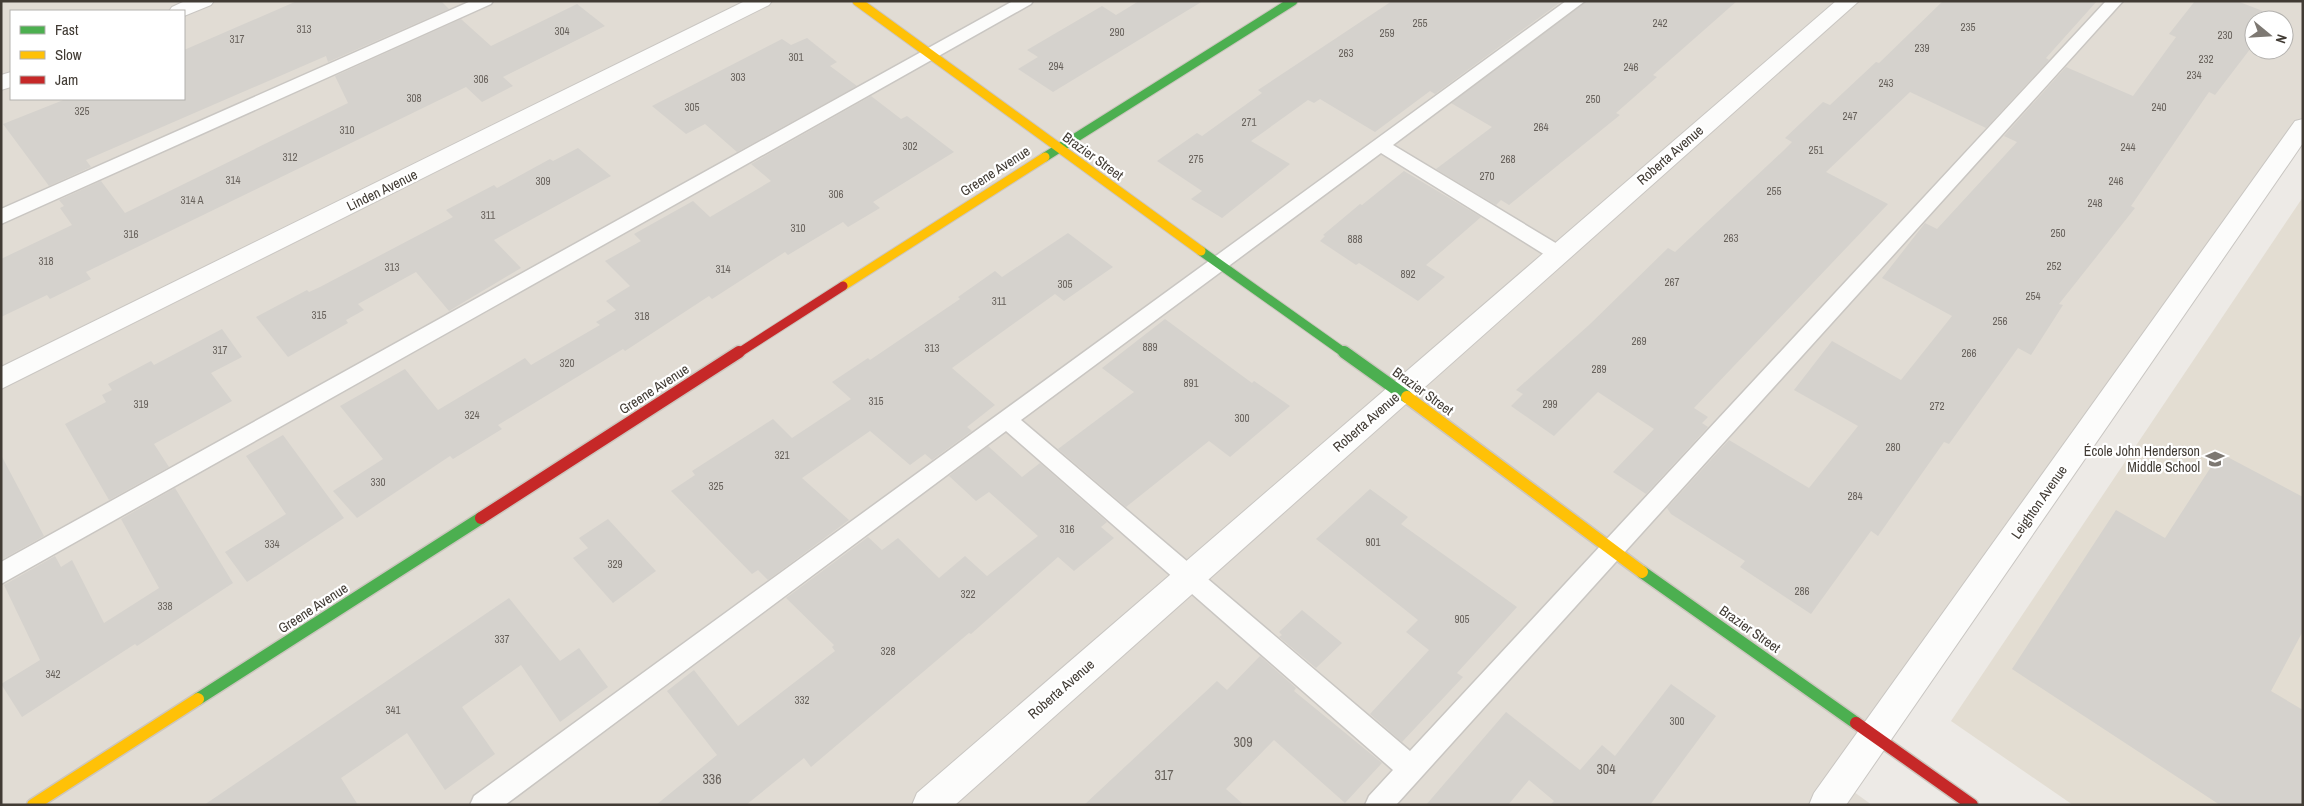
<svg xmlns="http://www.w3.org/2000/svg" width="2304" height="806" font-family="'Archivo Narrow',sans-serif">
<rect width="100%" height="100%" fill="#edeae6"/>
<!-- residential -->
<path fill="#e1dcd4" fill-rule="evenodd" d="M1,1H2303V131L1854,792L1872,805H1ZM11,11H184V99H11ZM2254,20H2284V50H2254Z"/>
<!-- education -->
<path fill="#e3ddd2" d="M2303,197V805H2073L1951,721Z"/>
<!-- building -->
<path fill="#d5d2cd" d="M297,1H441L449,9L328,62L326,56L86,160L91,167L49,186L3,124L66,99H184V50Z
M1139,1H1203L1053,92L1018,69L1038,57L1027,50L1102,6L1116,15Z
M1392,1H1562L1435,94L1430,91L1375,132L1320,99L1314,103L1308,100L1251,141L1290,164L1222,218L1191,199L1202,191L1157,161L1197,133L1202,136L1262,93L1258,90Z
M1587,1H1737L1653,75L1657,77L1616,113L1620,115L1509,205L1501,200L1496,205L1436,169L1492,127L1451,103Z
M1943,1H2097L2046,58L2049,60L1986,128L1910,92L1826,172L1888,204L1694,408L1708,417L1702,423L1708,427L1646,494L1613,472L1654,429L1598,392L1554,436L1511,406L1523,394L1516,390L1589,325L1668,248L1675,252L1783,151L1792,142L1785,138L1823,102L1830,105L1876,62L1879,63Z
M2195,1H2237L2273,15L2270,20H2254V44L2215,95L2209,92L2131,206L2135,208L2059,304L2063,305L2031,355L2018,348L1949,444L1944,442L1878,536L1871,531L1811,614L1740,567L1745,561L1671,514L1667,508L1729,440L1809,488L1858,426L1794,390L1832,341L1901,380L1952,316L1882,278L1925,223L1937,229L2017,142L2004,136L2066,67L2133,96L2176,37L2169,34Z
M577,4L605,26L503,77L513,86L482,102L466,87L86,272L91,279L50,299L47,295L1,317V259L72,225L60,208L64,206L59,200L101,181L125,213L348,103L335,76L461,19L491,46Z
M807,38L837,62L830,66L857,86L737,152L705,124L686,134L652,106L782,39L791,45Z
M871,96L901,119L907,116L954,152L873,202L880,208L848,227L843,222L788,255L785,252L712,299L709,296L625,351L623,349L498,425L502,429L453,459L450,456L357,518L333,491L383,459L340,406L405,369L438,410L525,358L531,365L600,325L596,322L616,310L606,301L630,286L605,261L641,241L634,234L693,201L710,217L771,181L751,164Z
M578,148L611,176L494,240L521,268L449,311L416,272L358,304L364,310L346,320L348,323L288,357L256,317L307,290L309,292L320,287L453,217L446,210L494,185L497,188L550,159L553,161Z
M1404,171L1481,217L1426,265L1445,277L1418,301L1359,263L1356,265L1320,241L1325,236L1323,235L1360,204L1362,205Z
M1068,233L1113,267L1064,301L1055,294L952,368L995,405L967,427L972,431L932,460L925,454L910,465L870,431L802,478L849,520L768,580L758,570L752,574L671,491L695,475L692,471L773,419L792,438L851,399L832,382L868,358L870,360L960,299L958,297L995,271L1002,277Z
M1165,319L1252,383L1254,381L1290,406L1230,457L1209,441L1126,507L1058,449L1134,392L1102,368Z
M222,329L242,357L211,373L232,401L154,444L169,467L109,500L65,424L106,402L102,395L112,390L108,384L151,361L154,365Z
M283,435L344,518L247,582L225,552L286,514L246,456Z
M988,446L1022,477L1040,463L1107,522L1101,527L1114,538L1074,571L1058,557L971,634L969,633L811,767L804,758L746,805H656L717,755L667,691L694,670L738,726L835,651L832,647L834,645L786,598L868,537L882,550L898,538L939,578L965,556L987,576L1038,536L989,492L976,501L949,476Z
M2220,453L2303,497V631L2271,691L2303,710V805H2220L2012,669L2116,510L2165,538Z
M1,455L44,536L1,560Z
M175,488L233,583L137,646L135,644L22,717L1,684L40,660L4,585L55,556L61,567L72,560L104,623L159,588L121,519Z
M1370,489L1408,517L1401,524L1517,607L1457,673L1463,677L1402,742L1370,714L1429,650L1406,632L1418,620L1316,539Z
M608,519L656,571L613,603L573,558L588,548L579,538Z
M509,598L560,661L579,648L608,687L560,722L521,665L462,707L495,754L445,790L407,733L341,778L358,805H204Z
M1302,610L1342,643L1316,668L1279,637L1282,635L1279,632Z
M1260,656L1296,688L1294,691L1382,763L1345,803L1274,740L1226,789L1244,805H1084L1217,681L1227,690Z
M1671,684L1716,716L1650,805H1550L1554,801L1529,780L1508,805H1426L1506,712L1580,770L1602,745L1615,756Z"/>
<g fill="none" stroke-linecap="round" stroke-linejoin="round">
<!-- lane casing -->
<g stroke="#c9c6c2" stroke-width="3">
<path id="lane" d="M471,1H493L491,4L1,224V209Z
M1013,1H1033L1031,4L1,584V562Z
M1566,1H1585L1393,145L1564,248L1567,253L1564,258L1557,260L1550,258L1381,153L1021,420L1410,751L2106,1H2123L1396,805H1365L1369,796L1393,770L1006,431L505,805H470L474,796Z"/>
</g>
<!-- street casing -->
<g stroke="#c9c6c2" stroke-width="2">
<path id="street" d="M185,1H214L211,5L184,16V11H169L172,7Z
M745,1H772L769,5L1,389V367Z
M1836,1H1859L955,805H912L917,793Z
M11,72V87L1,90V75Z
M2303,119V143L1846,805H1809L1814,793L2295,121Z"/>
</g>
<!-- fast-far1 casing -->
<g stroke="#ccc6be" stroke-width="11">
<path id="fast-far1" d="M1045,157L1293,1
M1201,251L1346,354"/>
</g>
<!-- fast casing -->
<g stroke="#ccc6be" stroke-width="15">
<path id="fast" d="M1344,352L1407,397
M1642,572L1856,723
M198,699L481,518"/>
</g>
<!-- slow-far1 casing -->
<g stroke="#ccc6be" stroke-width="11">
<path id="slow-far1" d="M857,1L1201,251
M843,286L1045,157"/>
</g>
<!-- slow casing -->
<g stroke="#ccc6be" stroke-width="15">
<path id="slow" d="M1407,397L1642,572
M33,805L198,699"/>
</g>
<!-- jam-far1 casing -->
<g stroke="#ccc6be" stroke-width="11">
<path id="jam-far1" d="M737,354L843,286"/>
</g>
<!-- jam casing -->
<g stroke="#ccc6be" stroke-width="15">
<path id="jam" d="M481,518L739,352
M1856,723L1972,805"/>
</g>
<!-- lane -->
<use href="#lane" fill="#fcfcfb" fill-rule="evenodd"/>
<!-- street -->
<use href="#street" fill="#fcfcfb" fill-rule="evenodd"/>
<!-- fast-far1 -->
<use href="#fast-far1" stroke="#4caf50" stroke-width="9"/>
<!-- fast -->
<use href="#fast" stroke="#4caf50" stroke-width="12"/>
<!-- slow-far1 -->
<use href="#slow-far1" stroke="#ffc107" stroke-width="9"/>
<!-- slow -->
<use href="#slow" stroke="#ffc107" stroke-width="12"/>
<!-- jam-far1 -->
<use href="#jam-far1" stroke="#c62828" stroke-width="9"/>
<!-- jam -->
<use href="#jam" stroke="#c62828" stroke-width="12"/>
</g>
<!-- icons -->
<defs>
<g id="school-bare" transform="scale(1.5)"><path d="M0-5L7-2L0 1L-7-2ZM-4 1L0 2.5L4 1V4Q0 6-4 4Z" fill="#7d7872" stroke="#fff" stroke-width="2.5" paint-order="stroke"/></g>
</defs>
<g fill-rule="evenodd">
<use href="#school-bare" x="2215" y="459"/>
</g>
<g text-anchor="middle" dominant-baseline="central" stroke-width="4.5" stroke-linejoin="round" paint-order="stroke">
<!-- number labels -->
<g font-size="11" fill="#68625c">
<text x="1420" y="23">255</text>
<text x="1660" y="23">242</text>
<text x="1968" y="27">235</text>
<text x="304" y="29">313</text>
<text x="562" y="31">304</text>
<text x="1117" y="32">290</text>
<text x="1387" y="33">259</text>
<text x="2225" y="35">230</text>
<text x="237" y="39">317</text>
<text x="1922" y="48">239</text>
<text x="1346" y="53">263</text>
<text x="796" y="57">301</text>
<text x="2206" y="59">232</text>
<text x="1056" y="66">294</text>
<text x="1631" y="67">246</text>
<text x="2194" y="75">234</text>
<text x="738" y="77">303</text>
<text x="481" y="79">306</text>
<text x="1886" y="83">243</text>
<text x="414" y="98">308</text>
<text x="1593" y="99">250</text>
<text x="692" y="107">305</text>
<text x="2159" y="107">240</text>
<text x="82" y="111">325</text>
<text x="1850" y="116">247</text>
<text x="1249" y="122">271</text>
<text x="1541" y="127">264</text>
<text x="347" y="130">310</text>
<text x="910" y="146">302</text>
<text x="2128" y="147">244</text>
<text x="1816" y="150">251</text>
<text x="290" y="157">312</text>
<text x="1196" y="159">275</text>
<text x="1508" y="159">268</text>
<text x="1487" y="176">270</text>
<text x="233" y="180">314</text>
<text x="543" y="181">309</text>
<text x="2116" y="181">246</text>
<text x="1774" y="191">255</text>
<text x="836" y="194">306</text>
<text x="192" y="200">314 A</text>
<text x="2095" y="203">248</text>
<text x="488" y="215">311</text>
<text x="798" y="228">310</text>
<text x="2058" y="233">250</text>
<text x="131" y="234">316</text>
<text x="1731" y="238">263</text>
<text x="1355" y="239">888</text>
<text x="46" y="261">318</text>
<text x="2054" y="266">252</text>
<text x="392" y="267">313</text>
<text x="723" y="269">314</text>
<text x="1408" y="274">892</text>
<text x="1672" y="282">267</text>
<text x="1065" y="284">305</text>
<text x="2033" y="296">254</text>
<text x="999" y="301">311</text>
<text x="319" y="315">315</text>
<text x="642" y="316">318</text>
<text x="2000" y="321">256</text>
<text x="1639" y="341">269</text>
<text x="1150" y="347">889</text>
<text x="932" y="348">313</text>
<text x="220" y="350">317</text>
<text x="1969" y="353">266</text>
<text x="567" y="363">320</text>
<text x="1599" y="369">289</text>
<text x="1191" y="383">891</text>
<text x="876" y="401">315</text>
<text x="141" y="404">319</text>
<text x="1550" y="404">299</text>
<text x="1937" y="406">272</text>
<text x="472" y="415">324</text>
<text x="1242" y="418">300</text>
<text x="1893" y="447">280</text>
<text x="782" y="455">321</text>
<text x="378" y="482">330</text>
<text x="716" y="486">325</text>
<text x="1855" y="496">284</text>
<text x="1067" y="529">316</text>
<text x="1373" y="542">901</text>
<text x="272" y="544">334</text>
<text x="615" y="564">329</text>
<text x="1802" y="591">286</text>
<text x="968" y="594">322</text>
<text x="165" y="606">338</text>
<text x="1462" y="619">905</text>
<text x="502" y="639">337</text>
<text x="888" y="651">328</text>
<text x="53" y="674">342</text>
<text x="802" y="700">332</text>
<text x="393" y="710">341</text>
<text x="1677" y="721">300</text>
</g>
<!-- street labels -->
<g font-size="14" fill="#413b34" stroke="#fff">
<text transform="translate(1670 155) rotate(-41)">Roberta Avenue</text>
<text transform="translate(1093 156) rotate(36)">Brazier Street</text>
<text transform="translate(995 171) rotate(-33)">Greene Avenue</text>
<text transform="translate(382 190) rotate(-26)">Linden Avenue</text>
<text transform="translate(654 389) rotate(-33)">Greene Avenue</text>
<text transform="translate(1423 391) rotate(36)">Brazier Street</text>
<text transform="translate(1366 422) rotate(-41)">Roberta Avenue</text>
<text transform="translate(2039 502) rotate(-55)">Leighton Avenue</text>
<text transform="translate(313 608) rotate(-33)">Greene Avenue</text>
<text transform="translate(1750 629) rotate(35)">Brazier Street</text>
<text transform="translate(1061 689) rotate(-41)">Roberta Avenue</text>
</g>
<!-- poi labels -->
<g font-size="14" fill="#413b34" stroke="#fff" text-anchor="end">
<text x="2200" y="451">École John Henderson<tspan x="2200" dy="16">Middle School</tspan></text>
</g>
<!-- near-number labels -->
<g font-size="14" fill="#68625c">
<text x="1243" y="742">309</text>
<text x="1606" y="769">304</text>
<text x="1164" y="775">317</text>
<text x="712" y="779">336</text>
</g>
</g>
<!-- border -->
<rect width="2304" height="806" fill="none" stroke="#413b34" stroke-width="5"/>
<!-- legend -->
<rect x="10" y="10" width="175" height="90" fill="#ffffff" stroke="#b3b1ae"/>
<rect x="20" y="26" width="25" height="8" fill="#4caf50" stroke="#b3b1ae"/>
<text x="55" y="35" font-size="15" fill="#413b34">Fast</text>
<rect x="20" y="51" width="25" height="8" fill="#ffc107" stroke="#b3b1ae"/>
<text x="55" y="60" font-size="15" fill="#413b34">Slow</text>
<rect x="20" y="76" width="25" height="8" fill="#c62828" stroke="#b3b1ae"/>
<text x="55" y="85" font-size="15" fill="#413b34">Jam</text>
<!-- north arrow -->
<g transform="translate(2269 35) rotate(108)"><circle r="24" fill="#ffffff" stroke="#b3b1ae"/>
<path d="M0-4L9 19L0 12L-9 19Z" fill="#7d7872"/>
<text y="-8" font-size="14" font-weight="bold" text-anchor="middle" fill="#413b34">N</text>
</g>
</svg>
